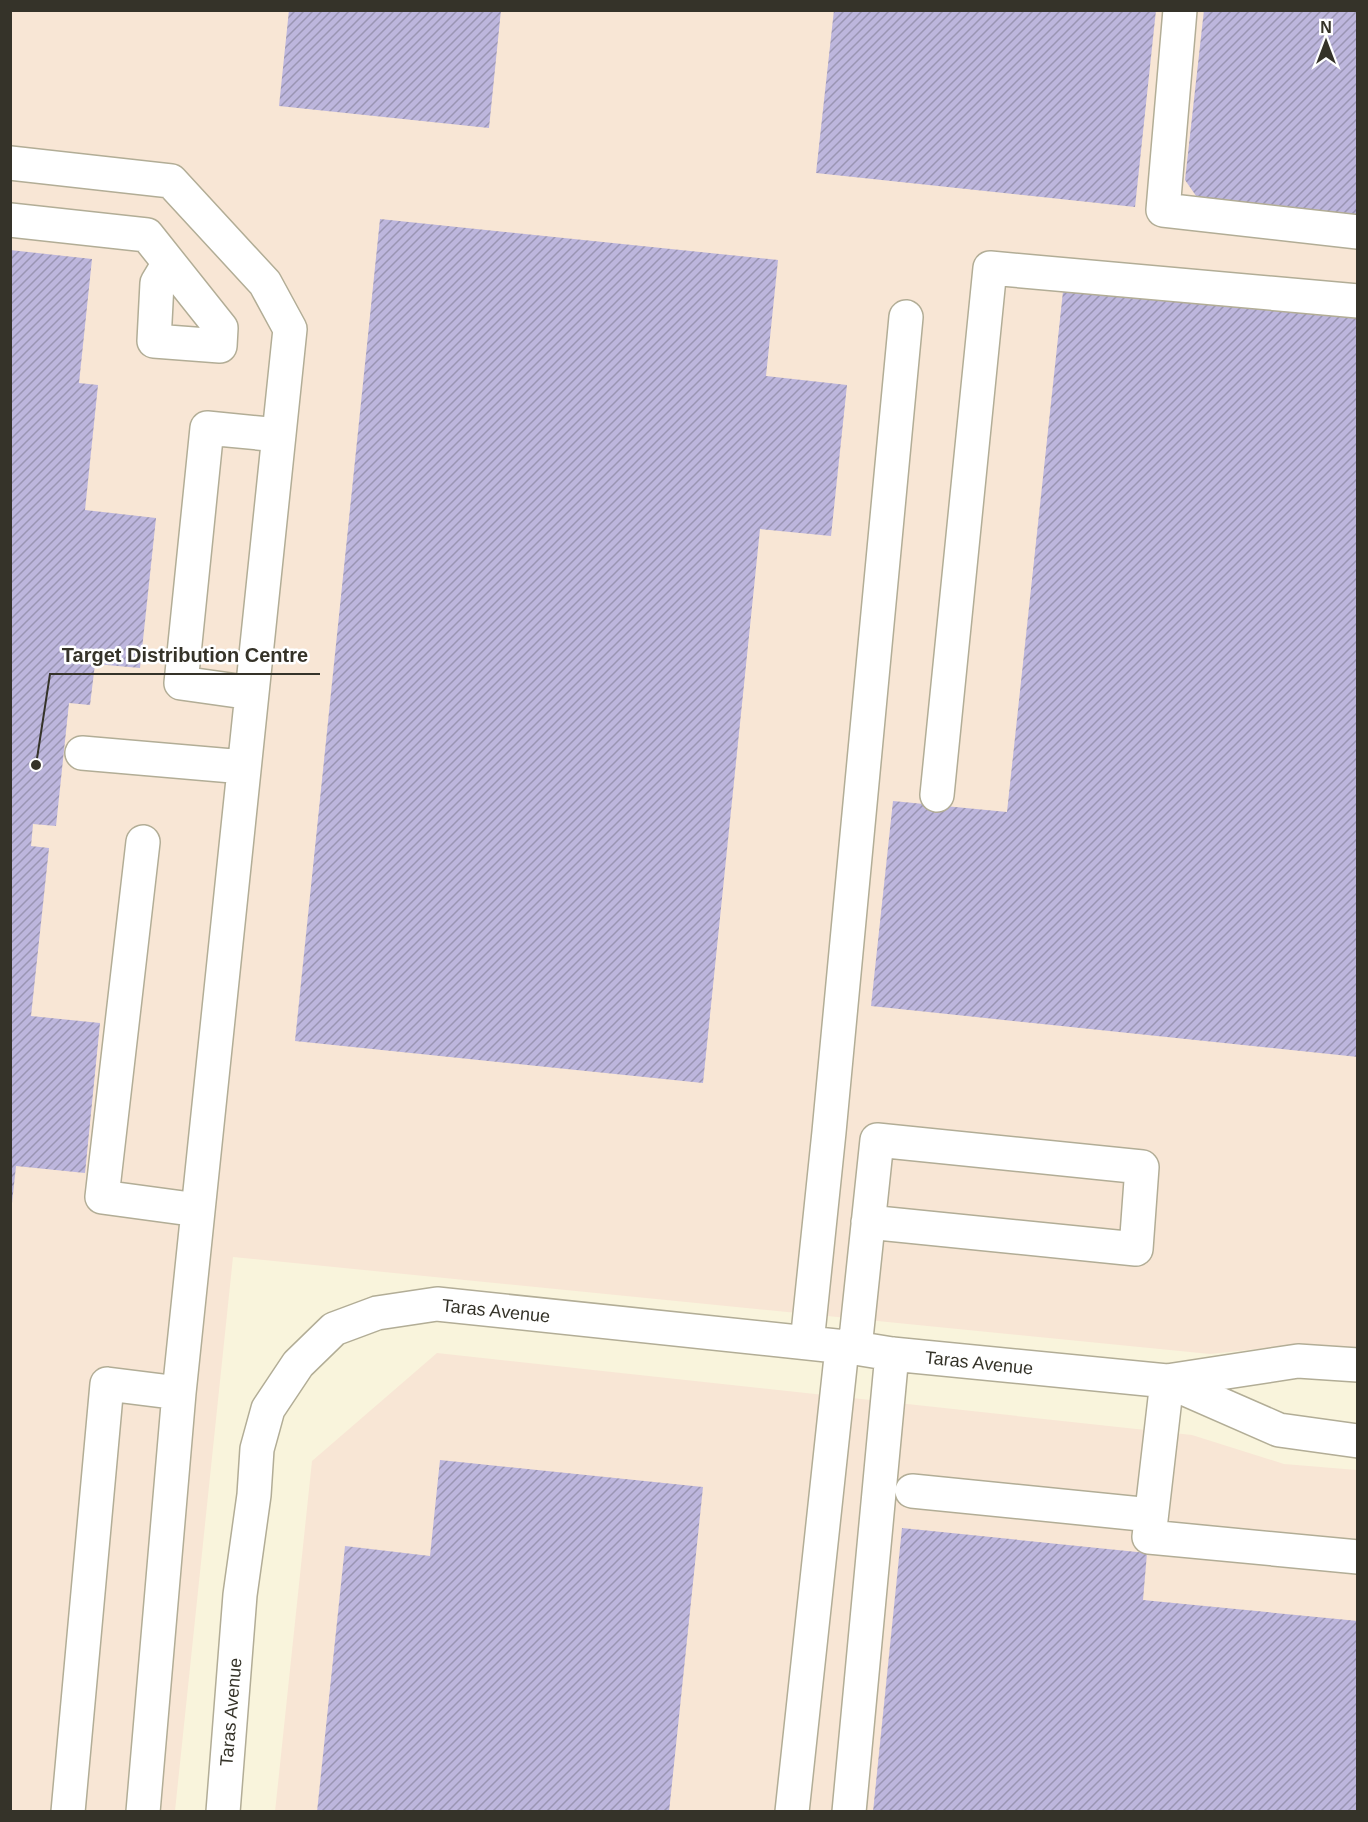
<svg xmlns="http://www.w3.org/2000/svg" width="1368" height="1822" font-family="Helvetica,sans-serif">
<defs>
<pattern id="building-hatch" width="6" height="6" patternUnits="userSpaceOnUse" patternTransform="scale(1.5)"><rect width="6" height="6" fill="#bdb6dd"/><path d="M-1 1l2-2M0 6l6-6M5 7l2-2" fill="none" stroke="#9a95b3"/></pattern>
</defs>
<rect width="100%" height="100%" fill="#f9f4dc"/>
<!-- industrial -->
<path fill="#f8e6d5" d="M11,11H1357V1350L1295,1345L1210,1354L233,1257L175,1811L11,1812Z
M437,1353L1192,1435L1284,1464L1357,1470V1811L275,1812L312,1461Z"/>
<!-- building -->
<path fill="url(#building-hatch)" d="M289,10H501L489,128L279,106Z
M834,10H1156L1135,207L816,173Z
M1204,10H1358V220L1201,203L1185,180Z
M380,219L778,260L766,376L847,385L831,536L760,529L703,1083L295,1041Z
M10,250L92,259L79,383L98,385L85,510L156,518L140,668L95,664L90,705L69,703L56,826L33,824L31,846L49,848L31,1016L100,1023L85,1173L16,1166L12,1203H10Z
M1064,282L1358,313V1057L871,1006L893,801L1007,812Z
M440,1460L703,1487L669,1812H317L345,1546L430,1556Z
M902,1528L1147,1553L1143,1600L1358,1621V1812H873Z"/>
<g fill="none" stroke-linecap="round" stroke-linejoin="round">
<!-- minor casing -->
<g stroke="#b2ad96" stroke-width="36">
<path id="minor" d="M1180,10L1163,210L1358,232
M10,163L171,181L265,283L290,329L179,1393L143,1812
M10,220L147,235L221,328L220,346L154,341L157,283L169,263
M252,693L181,683L207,428L279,435
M82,753L244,767
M937,795L990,268L1358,301
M143,842L102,1197L198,1210
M807,1343L829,1132L906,317
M855,1348L877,1140L1142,1167L1136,1249L868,1222
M1167,1381L1149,1537L1358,1557
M1167,1381L1279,1430L1358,1441
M912,1491L1151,1515
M68,1812L107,1384L179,1393
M223,1812L240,1595L254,1495L257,1449L268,1409L298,1364L334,1329L377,1313L437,1304L855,1348L892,1354L1167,1381L1298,1361L1358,1365
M792,1812L842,1348
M849,1812L892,1354"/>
</g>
<!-- minor -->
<use href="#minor" stroke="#fff" stroke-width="33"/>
</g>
<g text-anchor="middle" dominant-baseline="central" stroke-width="5" stroke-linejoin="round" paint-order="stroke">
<!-- street labels -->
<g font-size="18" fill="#353329" stroke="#fff">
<text transform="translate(496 1311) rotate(6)">Taras Avenue</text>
<text transform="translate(979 1363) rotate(6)">Taras Avenue</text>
<text transform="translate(231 1712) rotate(-85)">Taras Avenue</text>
</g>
</g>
<!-- callouts -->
<path fill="none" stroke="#353329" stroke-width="2" d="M36 765L50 674H320"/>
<circle fill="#353329" stroke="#fff" stroke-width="2" cx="36" cy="765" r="6"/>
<g font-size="20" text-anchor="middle" font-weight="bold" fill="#353329" stroke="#fff" stroke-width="5" stroke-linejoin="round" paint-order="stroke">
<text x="185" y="662">Target Distribution Centre</text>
</g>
<!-- border -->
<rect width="1368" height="1822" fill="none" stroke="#353329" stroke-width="24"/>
<!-- north arrow -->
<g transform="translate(1326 42)" stroke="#ffffff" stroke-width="4.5" paint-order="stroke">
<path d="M0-4.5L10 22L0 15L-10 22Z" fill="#353329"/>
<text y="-9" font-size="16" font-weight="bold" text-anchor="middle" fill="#353329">N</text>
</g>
</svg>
